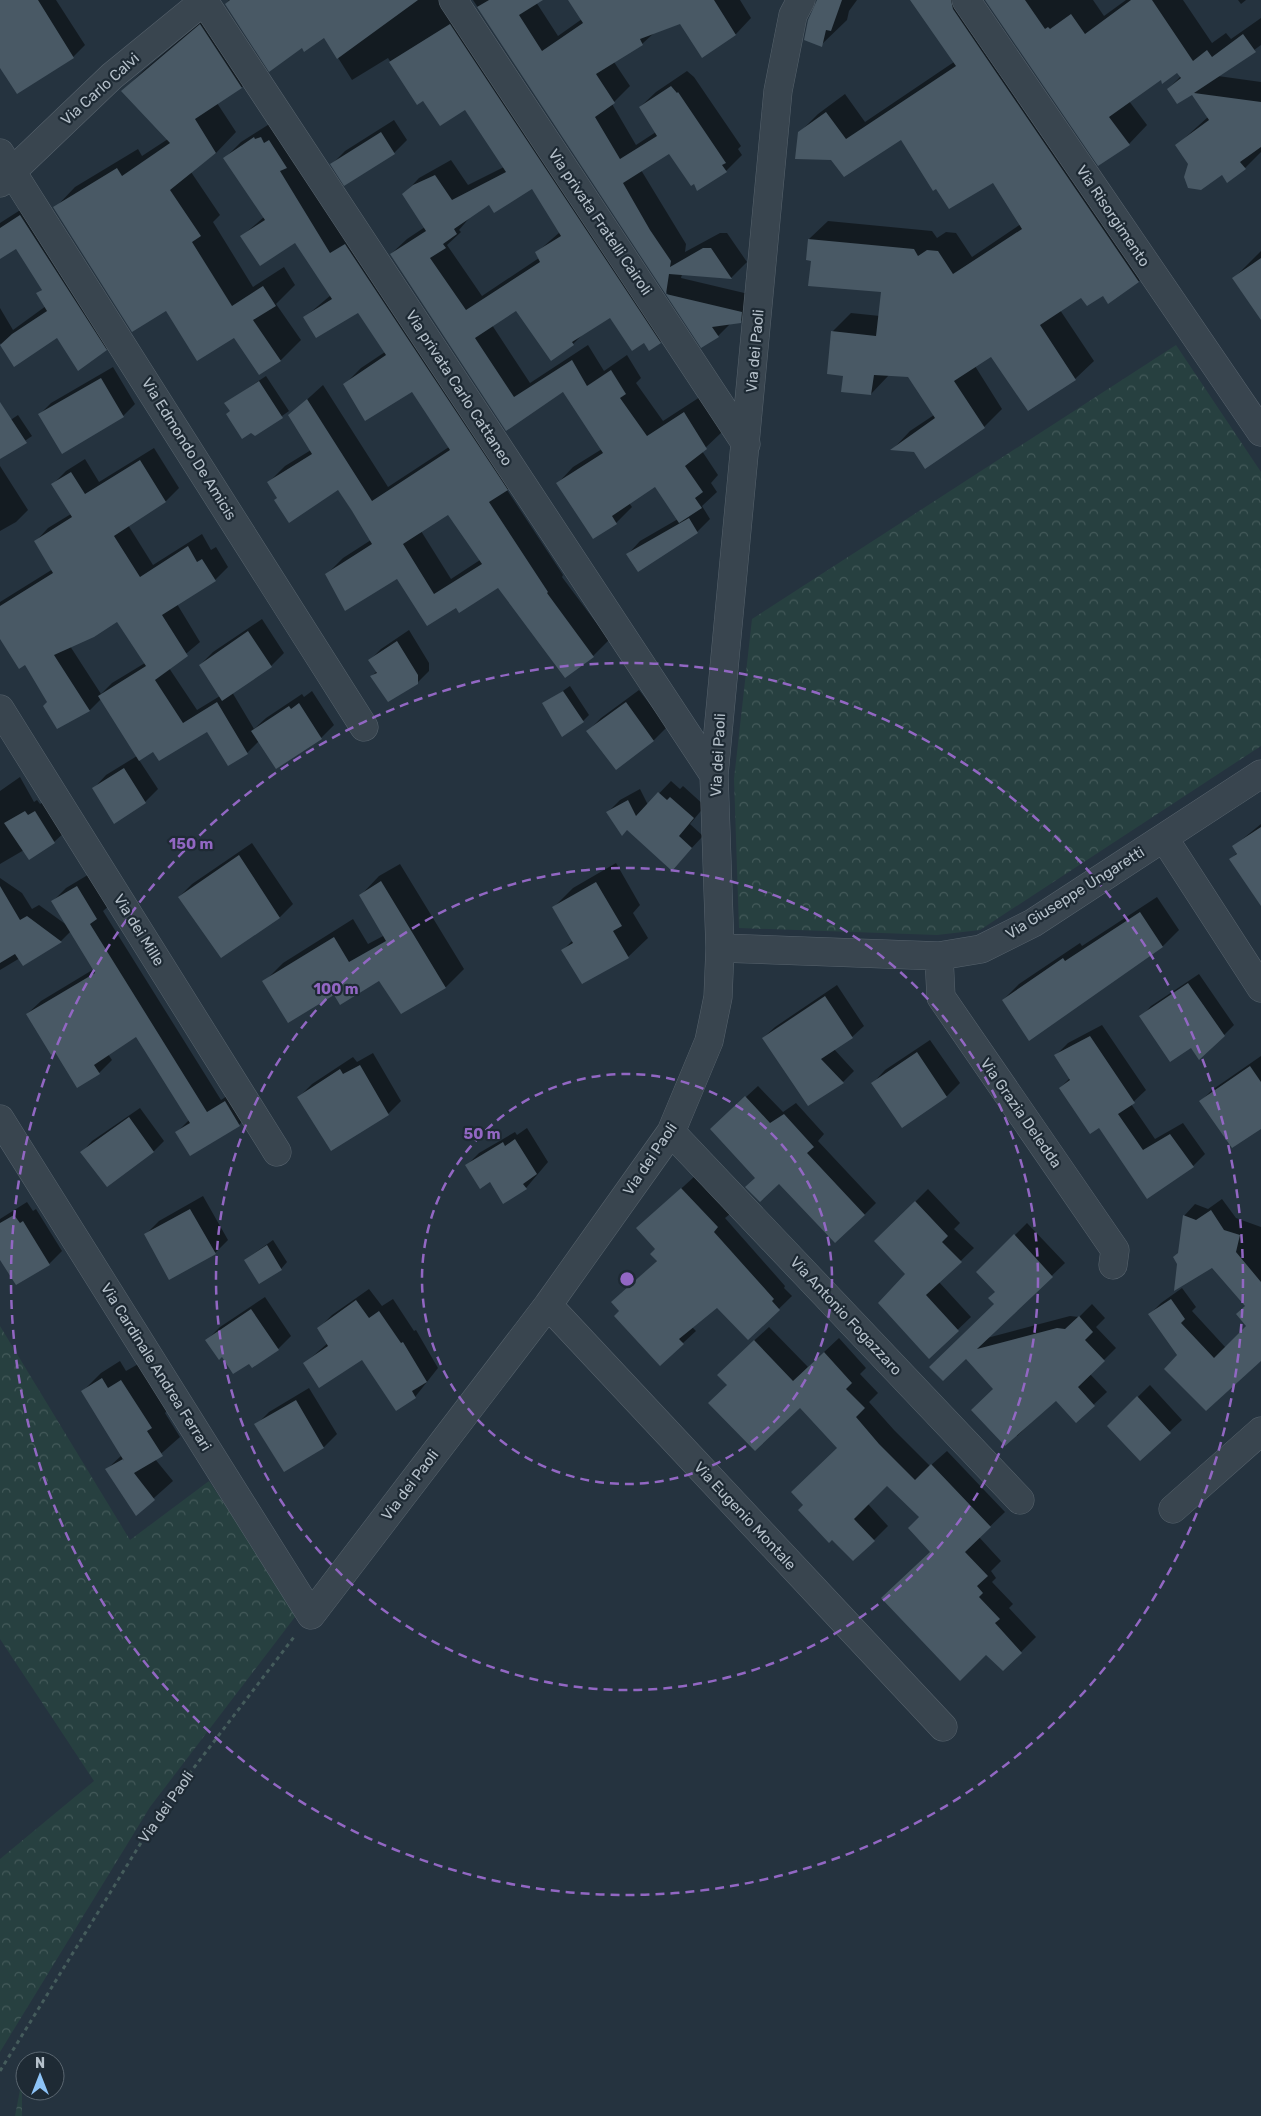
<svg xmlns="http://www.w3.org/2000/svg" width="1261" height="2116" font-family="Rubik,sans-serif">
<defs>
<pattern id="forest-crowns" width="20" height="18" patternUnits="userSpaceOnUse" patternTransform="scale(1.25)"><rect width="20" height="18" fill="#274040"/><path d="M2 6a3 3 0 1 1 6 0M12 15a3 3 0 1 1 6 0" fill="none" stroke="#445a5a"/></pattern>
</defs>
<rect width="100%" height="100%" fill="#25333f"/>
<!-- forest -->
<path fill="url(#forest-crowns)" d="M1176,345L1261,472V746L980,930L937,935L739,928L734,779L752,619Z
M0,1326L130,1540L209,1481L298,1613L150,1807L0,2052V1859L94,1781L0,1639Z
M22,2079V2116H15Z"/>
<!-- shadow -->
<path fill="#0007" fill-rule="evenodd" d="M0,0H56L85,45L73,57L0,66Z
M229,0H460L675,326L660,342L644,341L610,316L585,332L573,344L516,309L492,325L530,383L588,345L604,371L627,355L641,378L636,383L663,421L700,397L722,432L702,451L718,475L711,483L717,492L702,506L710,519L697,532L628,554L640,541L678,519L656,485L629,503L632,507L616,523L558,483L573,467L602,449L564,391L506,429L391,254L407,239L425,227L404,194L419,178L451,160L468,185L504,167L465,108L424,99L418,104L388,58L352,80L325,37L303,47L226,4ZM532,187L560,232L536,253L539,258L482,296L447,245L461,232L459,230L471,216L489,204Z
M473,0H540L536,2L558,36L582,19L569,0H740L751,18L736,34L702,57L680,22L654,33L642,44L614,62L630,86L612,104L636,145L656,132L640,107L656,92L687,71L694,77L741,146L738,149L742,155L726,171L698,189L669,152L641,170L686,244L685,252L720,233H727L747,262L731,278L682,274L681,278L757,296L756,306L740,322L731,323L718,336L702,346Z
M818,0H857L849,11L847,20L821,45Z
M912,0H978L1157,262L1139,281L1109,302L1103,294L1082,296L1060,310L1094,361L1075,379L991,355L975,366L1002,409L984,427L915,451L893,449L910,431L934,415L909,375H889L871,394L844,375L832,332L851,313L880,316L883,291L812,260L809,239L828,221L932,231L937,238L946,232L956,233L972,257L1021,224L993,181L901,138L831,159L799,133L818,114L845,94L865,122L954,62Z
M986,0H1093L1104,16L1126,0H1183L1212,43L1226,33L1231,39L1261,18V45L1218,76L1261,82V152L1245,168L1222,174L1190,163L1177,145L1208,117L1192,93L1168,89L1181,76L1177,71L1161,79L1129,101L1147,125L1129,144Z
M1238,0H1246L1241,4Z
M221,5L262,67L242,87L217,103L236,132L216,153L191,172L220,215L213,222L253,287L284,267L295,285L276,304L301,340L281,360L260,373L234,336L166,310L55,208L75,187L138,149L142,156L168,139L123,91L143,71Z
M394,120L407,140L394,153L345,184L332,164L345,151Z
M271,123L523,474L507,490L563,575L562,577L609,640L593,656L498,587L456,606L398,578L327,574L343,558L371,540L338,489L278,498L269,482L285,466L311,450L290,415L323,385L388,487L449,447L412,391L345,384L361,368L385,352L359,311L305,317L331,295L296,241L242,236L264,217L225,158L241,142ZM448,513L480,560L451,579L421,531Z
M39,198L124,331L106,349L57,336L14,365L0,343V308L13,330L46,306L38,293L43,289L16,247L0,258V223Z
M1261,251V318L1233,279Z
M113,367L135,404L123,416L39,415L51,403Z
M266,376L289,411L255,435L226,403Z
M18,415L32,436L0,458V427Z
M154,448L179,488L166,501L128,525L153,565L202,534L211,550L216,547L228,567L215,580L177,604L200,642L169,668L197,710L220,696L200,665L213,652L262,619L284,653L271,666L232,692L254,729L266,718L302,694L304,697L312,691L334,725L321,738L259,741L247,753L207,731L154,750L139,760L158,789L145,802L94,788L106,775L137,756L101,699L90,710L57,727L48,702L26,663L0,636V602L53,569L35,542L48,528L71,514L53,484L66,471L85,459L99,482ZM117,620L145,663L112,683L101,694L70,646Z
M0,466L28,510L16,522L0,531Z
M409,630L429,663V671L417,683L372,676L377,671L370,660L381,649Z
M570,686L589,715L583,721L544,704Z
M639,690L667,727L654,740L617,768L588,731L601,718Z
M20,777L34,802L37,800L40,804L47,800L66,831L54,842L24,850L0,864V791Z
M671,781L680,789L683,786L705,806L690,824L703,836L672,869L608,812L620,800L640,789L648,805Z
M1261,824V880L1231,859L1238,852L1234,846Z
M252,843L293,904L280,917L221,956L179,897L192,884Z
M616,863L640,905L633,913L648,938L628,957L563,950L573,940L553,908L573,888Z
M400,864L464,969L446,987L401,1013L379,980L264,982L283,963L353,919L368,944L385,935L361,895L379,876Z
M91,873L110,905L103,911L221,1100L239,1088L252,1111L239,1125L177,1132L189,1120L136,1035L108,1054L112,1060L99,1073L55,1050L27,1014L41,1001L94,969L71,931L61,941L24,965L20,958L0,970V878L22,893L32,909L39,905L68,926L53,901L66,888Z
M1157,897L1179,930L1163,946L1003,1000L1019,984L1080,943L1082,946Z
M1199,974L1234,1025L1224,1035L1141,1017L1151,1006Z
M837,985L864,1026L852,1037L834,1049L854,1071L843,1082L763,1038L775,1027Z
M1102,1025L1146,1090L1131,1104L1155,1139L1183,1123L1205,1154L1193,1166L1147,1198L1099,1127L1060,1088L1070,1078L1056,1055L1068,1043Z
M930,1040L960,1083L947,1096L902,1126L873,1083L885,1070Z
M373,1053L401,1101L388,1114L299,1097L312,1084L353,1057L357,1062Z
M1261,1056V1127L1201,1101L1212,1090Z
M758,1086L783,1112L796,1103L824,1134L818,1141L876,1203L864,1215L779,1183L756,1178L723,1118Z
M140,1108L164,1141L153,1152H82L92,1141Z
M527,1128L548,1162L526,1188L504,1202L490,1180L467,1165L479,1153L515,1132L517,1135Z
M695,1176L730,1214L725,1218L785,1286L784,1288L792,1296L748,1339L717,1306L692,1327L696,1331L683,1343L621,1311L626,1290L658,1260L651,1216Z
M928,1189L960,1223L954,1229L974,1248L939,1282L971,1317L929,1357L906,1274L876,1241Z
M203,1196L228,1240L215,1253L146,1234L159,1221Z
M1222,1199L1236,1218L1261,1227V1359L1206,1410L1179,1355L1150,1314L1161,1303L1182,1288L1196,1307L1192,1311L1226,1348L1248,1326L1246,1306L1212,1266L1180,1252L1184,1216L1195,1204L1208,1209Z
M27,1202L33,1211L36,1209L62,1251L49,1264L0,1257V1219Z
M1027,1223L1065,1263L987,1338L1070,1316L1079,1317L1092,1304L1105,1318L1096,1327L1116,1348L1090,1374L1107,1392L1076,1421L1056,1399L1017,1436L995,1389L966,1357L995,1304L996,1292L978,1272Z
M273,1240L287,1262L281,1269L245,1260Z
M369,1289L382,1306L393,1299L414,1331L416,1330L438,1368L415,1397L396,1409L363,1358L305,1363L328,1343L319,1328L332,1315Z
M265,1297L291,1336L278,1349L250,1362L222,1356L207,1340L220,1327Z
M769,1327L808,1367L839,1338L866,1368L860,1374L878,1393L869,1402L894,1430L930,1466L947,1451L1005,1512L979,1537L1001,1561L991,1571L996,1578L992,1582L1013,1604L1009,1608L1036,1637L1003,1670L931,1551L921,1517L887,1484L868,1504L888,1526L854,1560L805,1505L839,1447L800,1407L728,1384L733,1360Z
M120,1361L126,1371L140,1363L169,1409L165,1413L180,1437L155,1459L173,1481L136,1514L107,1469L122,1455L83,1391L101,1373Z
M1150,1385L1182,1420L1140,1459L1108,1426Z
M309,1388L337,1434L324,1447L256,1425L269,1412Z"/>
<!-- building -->
<path fill="#495965" fill-rule="evenodd" d="M0,0H38L74,58L17,94L0,68Z
M230,0H418L337,59L324,38L304,52L302,48L269,72L225,4Z
M489,0H543L519,15L542,51L583,23L568,0H714L736,35L702,58L680,24L640,39L643,45L596,74L615,103L595,117L620,159L657,136L639,107L671,86L677,93L678,92L726,163L722,165L727,172L697,191L694,184L691,186L669,154L623,183L650,230L671,261L670,267L703,248H711L732,279L669,274L666,294L742,312L741,323L712,327L719,337L701,348L477,7Z
M817,0H842L831,31L826,30L822,47L804,40L808,20Z
M910,0H951L953,9L1139,282L1108,304L1103,296L1087,306L1081,298L1040,325L1076,380L1028,411L991,357L954,381L985,428L925,469L914,452L890,450L935,418L908,377L874,375L871,395L841,392L843,376L827,374L831,331L876,336L881,292L808,286L811,261L806,260L808,239L914,249L918,256L927,250L938,251L953,274L1022,229L993,183L949,209L936,189L933,191L901,140L844,177L831,160L795,159L798,132L826,112L846,139L956,66Z
M985,0H1025L1045,29L1048,27L1050,29L1071,14L1085,34L1131,0H1152L1193,61L1207,50L1212,57L1243,34L1256,52L1194,93L1261,102V147L1240,162L1246,169L1227,183L1222,175L1201,190L1188,188L1184,177L1188,164L1175,145L1209,120L1192,95L1177,104L1167,89L1181,78L1177,73L1162,84L1161,80L1109,117L1130,145L1098,166Z
M200,24L242,88L195,119L216,153L170,190L201,236L192,242L232,306L263,286L276,306L253,320L281,361L259,375L234,338L197,361L166,311L132,332L53,207L117,168L122,176L170,143L121,91Z
M450,24L661,343L649,351L644,343L632,351L610,318L572,342L574,345L551,361L516,311L475,338L514,397L572,360L587,386L611,370L626,394L620,398L647,436L684,412L707,449L685,466L703,492L695,498L702,508L679,523L655,487L612,516L617,524L593,539L556,483L603,453L563,392L506,431L390,254L426,231L402,194L413,185L435,175L452,200L506,172L465,110L440,126L423,101L417,105L389,62ZM532,189L561,236L535,252L540,262L466,310L430,258L446,248L443,244L457,234L454,229L489,205L494,213Z
M381,132L395,154L344,186L330,164Z
M254,137L255,139L261,137L264,143L269,140L287,168L280,171L330,253L345,244L508,490L489,502L548,592L547,593L594,657L565,678L498,588L459,613L456,608L427,626L397,579L345,611L325,574L372,544L352,511L338,490L289,523L274,500L277,498L267,482L312,454L288,415L307,399L372,501L450,450L412,392L365,421L343,384L386,355L358,313L316,338L303,317L332,299L295,243L260,266L240,236L265,220L223,158ZM448,515L482,564L434,594L403,544Z
M20,215L107,350L78,371L57,338L14,367L0,345L12,334L47,311L36,293L42,290L16,249L0,259V228Z
M1261,258V320L1232,278Z
M101,378L124,417L62,454L38,414Z
M259,381L283,418L255,436L251,433L242,439L226,414L230,411L224,403Z
M0,402L27,443L0,459Z
M140,460L166,502L114,536L140,577L188,546L197,562L202,559L216,581L162,615L188,656L155,680L183,723L217,702L248,754L228,766L207,732L159,761L153,752L139,761L98,696L146,666L117,622L94,637L54,655L90,711L57,729L43,706L47,702L25,665L19,669L0,639V606L53,573L34,541L72,517L51,484L71,472L85,494Z
M689,518L698,533L638,572L626,554Z
M248,631L272,667L222,701L199,665Z
M397,641L418,675V684L388,702L370,676L377,673L368,660Z
M563,691L584,722L562,737L542,703Z
M626,702L654,741L616,770L586,731Z
M299,703L322,739L276,769L251,731L289,706L291,709Z
M124,768L146,803L114,824L92,788Z
M658,792L667,800L670,797L694,818L679,836L692,848L672,871L627,830L622,836L606,812L628,800L636,816Z
M25,811L28,815L35,811L55,843L29,860L4,823Z
M1261,827V906L1229,859L1237,854L1232,846Z
M239,855L280,918L221,958L178,897Z
M381,881L446,988L401,1014L379,981L340,1005L334,995L288,1023L262,981L334,937L349,962L386,941L359,895Z
M596,882L622,926L613,931L629,958L582,984L561,950L573,943L552,907Z
M0,886L20,920L27,916L62,942L23,966L15,954L0,963Z
M77,886L97,919L90,924L207,1112L225,1101L240,1126L190,1156L175,1132L190,1123L136,1037L94,1065L100,1074L77,1088L55,1052L51,1055L26,1014L95,973L51,901Z
M1140,912L1163,947L1029,1041L1002,1000L1063,958L1065,961Z
M1188,983L1225,1036L1199,1060L1191,1048L1170,1062L1139,1016Z
M825,996L853,1038L821,1059L844,1083L808,1106L762,1038Z
M1090,1036L1135,1103L1118,1114L1143,1150L1170,1134L1194,1167L1147,1199L1099,1128L1090,1134L1059,1088L1070,1080L1054,1055Z
M917,1052L947,1097L902,1128L871,1083Z
M360,1065L389,1115L331,1151L297,1097L340,1069L343,1074Z
M1250,1066L1261,1082V1129L1232,1148L1199,1101Z
M745,1096L770,1123L784,1114L814,1147L807,1153L865,1215L835,1243L779,1184L760,1202L745,1187L755,1178L710,1129Z
M129,1117L154,1152L107,1187L80,1152Z
M515,1139L537,1174L523,1184L527,1189L503,1204L490,1182L480,1189L465,1165L503,1142L505,1146Z
M681,1188L718,1227L714,1232L774,1299L772,1301L780,1310L748,1340L717,1308L679,1339L684,1344L660,1366L614,1316L619,1311L611,1302L657,1261L650,1254L655,1249L636,1228Z
M915,1201L948,1236L942,1242L962,1262L926,1295L959,1331L929,1359L878,1303L905,1274L874,1241Z
M190,1209L216,1254L169,1280L144,1234Z
M1211,1210L1224,1230L1240,1235L1236,1252L1261,1282V1361L1206,1411L1164,1369L1177,1355L1148,1314L1171,1299L1185,1319L1181,1323L1214,1358L1246,1326L1236,1314L1245,1306L1212,1268L1174,1291L1177,1264L1173,1257L1178,1253L1183,1215L1196,1220Z
M14,1215L20,1223L23,1221L50,1265L16,1285L0,1260V1223Z
M1014,1234L1053,1277L977,1349L1057,1328L1065,1329L1079,1316L1093,1332L1085,1340L1105,1361L1078,1387L1095,1406L1076,1423L1056,1401L1005,1446L971,1410L993,1389L966,1359L943,1381L929,1367L994,1304L988,1298L995,1292L976,1272Z
M267,1245L282,1270L259,1284L244,1260Z
M356,1300L369,1318L379,1311L401,1343L403,1342L427,1382L412,1391L416,1398L396,1411L362,1360L319,1388L303,1363L328,1346L317,1328Z
M251,1309L279,1350L252,1368L249,1364L233,1374L222,1357L219,1360L205,1340Z
M754,1340L793,1381L824,1352L852,1383L846,1389L865,1408L856,1417L879,1444L915,1480L931,1464L991,1527L965,1552L988,1576L977,1586L983,1593L979,1597L1000,1619L995,1623L1022,1653L1003,1671L986,1655L960,1681L881,1598L930,1552L908,1528L919,1517L887,1486L854,1519L875,1541L853,1561L832,1540L829,1543L798,1510L803,1505L791,1492L837,1448L800,1408L755,1451L708,1403L727,1385L717,1375Z
M102,1378L108,1388L121,1380L152,1428L147,1431L163,1456L134,1473L155,1500L136,1516L105,1469L123,1459L124,1461L81,1391Z
M1137,1396L1171,1433L1140,1461L1107,1426Z
M296,1400L324,1448L284,1472L254,1424Z"/>
<g fill="none" stroke-linecap="round" stroke-linejoin="round">
<!-- minor casing -->
<g stroke="#57636d" stroke-width="29">
<path id="minor" d="M453,0L746,444
M966,0L1261,432
M204,1L714,775
M0,153L364,727
M0,183L112,76L205,0
M0,709L277,1152
M1164,838L1261,988
M720,948L939,956L981,949L1033,923L1261,774
M939,956L941,997L1115,1250L1113,1265
M0,1119L311,1615L548,1305L671,1132L709,1041L718,997L720,948L714,775L778,91L793,15L801,0
M671,1132L1020,1500
M548,1305L943,1727
M1173,1509L1261,1431"/>
</g>
<!-- path -->
<path stroke="#455c5c" stroke-width="3" stroke-dasharray="4 4" stroke-linecap="butt" d="M0,2071L160,1812L294,1637"/>
<!-- minor -->
<use href="#minor" stroke="#39454f" stroke-width="28"/>
</g>
<!-- distance rings -->
<g fill="none" stroke="#9267c3" stroke-width="2.5" stroke-dasharray="9 6">
<circle cx="627" cy="1279" r="205"/>
<circle cx="627" cy="1279" r="411"/>
<circle cx="627" cy="1279" r="616"/>
</g>
<g text-anchor="middle" dominant-baseline="central" stroke-width="4.5" stroke-linejoin="round" paint-order="stroke">
<!-- street labels -->
<g font-size="15" fill="#b5c0ca" stroke="#1e2a34">
<text transform="translate(100 89) rotate(-42)">Via Carlo Calvi</text>
<text transform="translate(1113 216) rotate(56)">Via Risorgimento</text>
<text transform="translate(600 222) rotate(56)">Via privata Fratelli Cairoli</text>
<text transform="translate(755 351) rotate(-85)">Via dei Paoli</text>
<text transform="translate(459 388) rotate(57)">Via privata Carlo Cattaneo</text>
<text transform="translate(189 449) rotate(58)">Via Edmondo De Amicis</text>
<text transform="translate(718 755) rotate(-87)">Via dei Paoli</text>
<text transform="translate(1075 893) rotate(-32)">Via Giuseppe Ungaretti</text>
<text transform="translate(139 930) rotate(58)">Via dei Mille</text>
<text transform="translate(1021 1113) rotate(55)">Via Grazia Deledda</text>
<text transform="translate(650 1159) rotate(-56)">Via dei Paoli</text>
<text transform="translate(846 1316) rotate(47)">Via Antonio Fogazzaro</text>
<text transform="translate(156 1367) rotate(58)">Via Cardinale Andrea Ferrari</text>
<text transform="translate(410 1485) rotate(-53)">Via dei Paoli</text>
<text transform="translate(745 1516) rotate(47)">Via Eugenio Montale</text>
<text transform="translate(166 1807) rotate(-55)">Via dei Paoli</text>
</g>
</g>
<circle cx="627" cy="1279" r="8" fill="#9267c3" stroke="#1e2a34" stroke-width="2.5"/>
<g font-size="15" text-anchor="middle" font-weight="bold" fill="#9267c3" stroke="#1e2a34" stroke-width="4.5" stroke-linejoin="round" paint-order="stroke">
<text x="191" y="849">150 m</text>
<text x="336" y="994">100 m</text>
<text x="482" y="1139">50 m</text>
</g>
<!-- north arrow -->
<g transform="translate(40 2076)"><circle r="24" fill="#1e2a34" stroke="#5a6670"/>
<path d="M0-4L9 19L0 12L-9 19Z" fill="#8dc3f7"/>
<text y="-8" font-size="14" font-weight="bold" text-anchor="middle" fill="#b5c0ca">N</text>
</g>
</svg>
